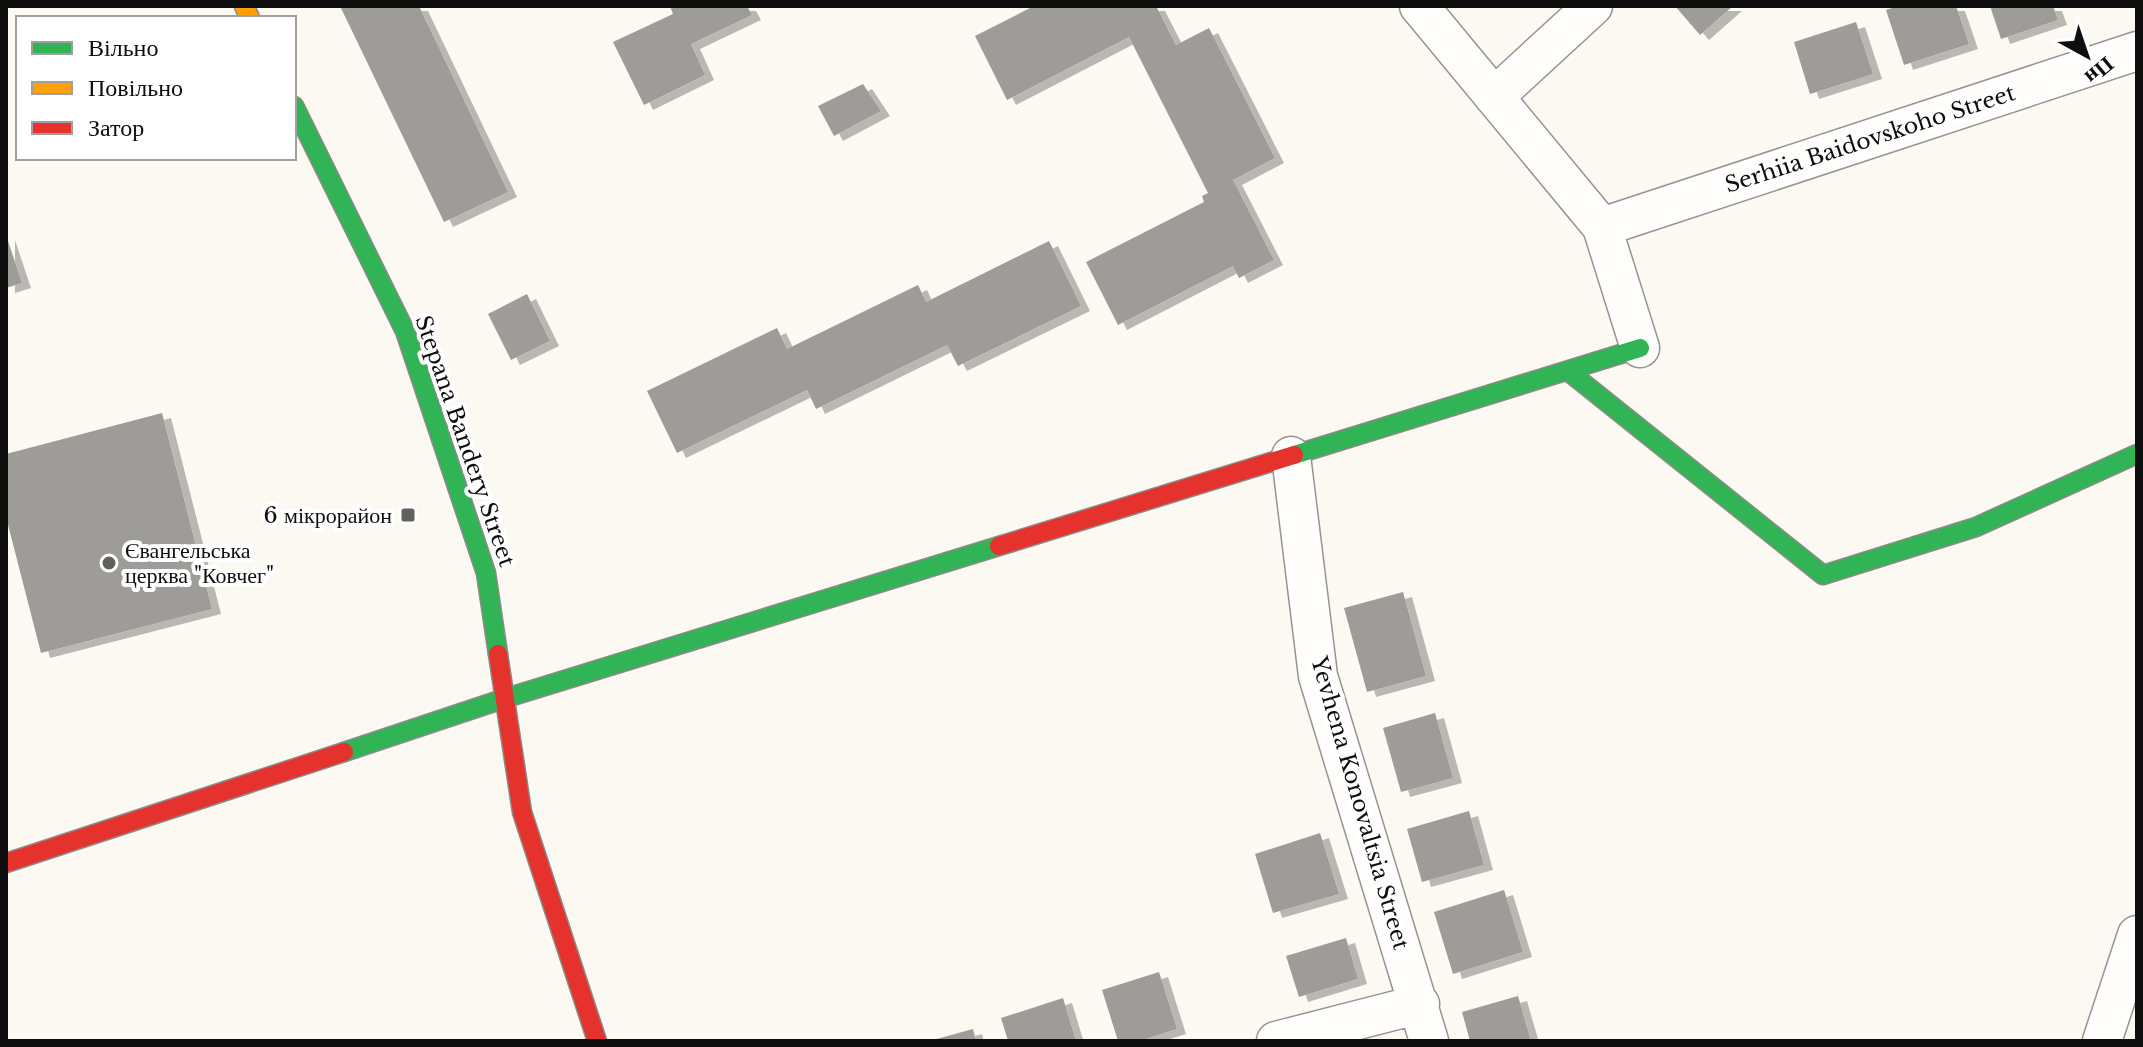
<svg xmlns="http://www.w3.org/2000/svg" width="2143" height="1047" font-family="'Libre Baskerville',serif">
<defs>
<filter id="shadow"><feDropShadow dx="9" dy="5" stdDeviation="0" flood-color="#0004"/></filter>
</defs>
<rect width="100%" height="100%" fill="#fcf9f2"/>
<!-- building -->
<path fill="#9e9c98" filter="url(#shadow)" d="M340,6H419L508,192L444,222Z
M670,6H747L752,15L691,44L705,75L644,105L613,42L673,14Z
M1034,6H1156L1176,45L1209,28L1275,158L1233,180L1274,260L1239,278L1233,266L1118,325L1086,262L1204,202L1202,196L1208,193L1129,37L1007,100L975,36Z
M1675,6H1733L1700,35Z
M1898,6H1956L1969,44L1904,65L1886,10Z
M1990,6H2053L2058,20L2001,39Z
M1856,22L1873,74L1810,94L1794,42Z
M863,84L881,111L834,136L818,106Z
M6,235L22,283L6,288Z
M1049,241L1081,306L958,366L947,345L816,409L807,390L677,453L647,391L777,328L787,349L918,285L926,302Z
M527,294L550,341L511,360L488,314Z
M162,413L212,609L41,653L6,517V454Z
M1403,592L1426,676L1367,692L1344,608Z
M1435,713L1453,778L1401,792L1383,728Z
M1469,811L1484,865L1422,882L1407,829Z
M1320,833L1339,894L1273,913L1255,854Z
M1504,890L1523,952L1453,974L1434,912Z
M1346,938L1358,979L1299,997L1286,956Z
M1159,972L1177,1029L1139,1041H1118L1102,990Z
M1518,996L1531,1041H1470L1462,1012Z
M1063,998L1076,1041H1008L1001,1018Z
M973,1029L976,1041H934L933,1040Z"/>
<g fill="none" stroke-linecap="round" stroke-linejoin="round">
<!-- street casing -->
<g stroke="#959491" stroke-width="41">
<path id="street" d="M1419,6L1602,227L1640,348
M1494,97L1593,6
M1602,227L2137,51
M1291,456L1318,676L1429,1041
M1276,1041L1420,1004
M2102,1041L2137,935"/>
</g>
<!-- fast casing -->
<g stroke="#8c8a87" stroke-width="21">
<path id="fast" d="M294,106L405,331L486,573L498,654
M1568,371L1823,575L1976,527L2137,454
M1294,455L1640,348
M344,752L506,698L999,546"/>
</g>
<!-- slow casing -->
<g stroke="#8c8a87" stroke-width="21">
<path id="slow" d="M244,6L250,18"/>
</g>
<!-- jam casing -->
<g stroke="#8c8a87" stroke-width="21">
<path id="jam" d="M999,546L1294,455
M498,654L522,812L597,1041
M6,863L344,752"/>
</g>
<!-- street -->
<use href="#street" stroke="#fffefd" stroke-width="38"/>
<!-- fast -->
<use href="#fast" stroke="#30b455" stroke-width="18"/>
<!-- slow -->
<use href="#slow" stroke="#ff9f0a" stroke-width="18"/>
<!-- jam -->
<use href="#jam" stroke="#e5322d" stroke-width="18"/>
</g>
<!-- markers -->
<g fill="#61605e" stroke="#fff" stroke-width="3">
<rect x="400" y="507" width="16" height="16" rx="4"/>
<circle cx="109" cy="563" r="8"/>
</g>
<g text-anchor="middle" dominant-baseline="central" stroke-width="8" stroke-linejoin="round" paint-order="stroke">
<!-- street labels -->
<g font-size="22" fill="#0e0e0e" stroke="#fff">
<text transform="translate(1870 139) rotate(-18)">Serhiia Baidovskoho Street</text>
<text transform="translate(465 441) rotate(71)">Stepana Bandery Street</text>
<text transform="translate(1360 803) rotate(74)">Yevhena Konovaltsia Street</text>
</g>
<!-- poi labels -->
<g font-size="22" fill="#0e0e0e" stroke="#fff" text-anchor="end">
<text x="392" y="515">6 мікрорайон</text>
<text x="125" y="550" text-anchor="start">Євангельська<tspan x="125" dy="25">церква "Ковчег"</tspan></text>
</g>
</g>
<!-- border -->
<rect width="2143" height="1047" fill="none" stroke="#0e0e0e" stroke-width="16"/>
<!-- legend -->
<rect x="16" y="16" width="280" height="144" fill="#ffffff" stroke="#9f9f9f" stroke-width="2"/>
<rect x="32" y="42" width="40" height="12" fill="#30b455" stroke="#9f9f9f" stroke-width="2"/>
<text x="88" y="56" font-size="24" fill="#0e0e0e">Вільно</text>
<rect x="32" y="82" width="40" height="12" fill="#ff9f0a" stroke="#9f9f9f" stroke-width="2"/>
<text x="88" y="96" font-size="24" fill="#0e0e0e">Повільно</text>
<rect x="32" y="122" width="40" height="12" fill="#e5322d" stroke="#9f9f9f" stroke-width="2"/>
<text x="88" y="136" font-size="24" fill="#0e0e0e">Затор</text>
<!-- north arrow -->
<g transform="translate(2087 56) rotate(140)" stroke="#ffffff" stroke-width="6" paint-order="stroke">
<path d="M0-6L14 30L0 20L-14 30Z" fill="#0e0e0e"/>
<text y="-12" font-size="22" font-weight="bold" text-anchor="middle" fill="#0e0e0e">Пн</text>
</g>
</svg>
